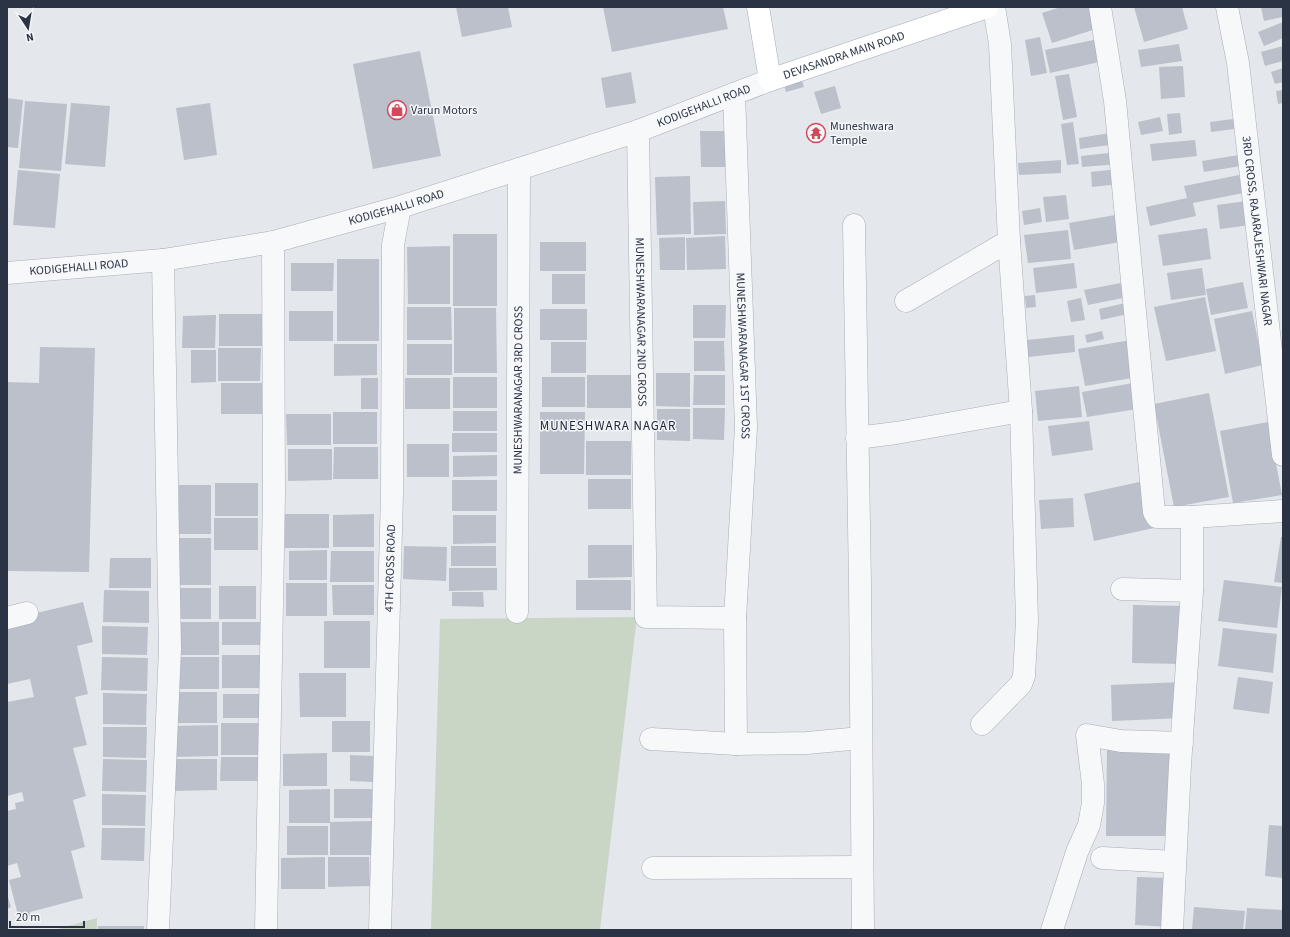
<svg xmlns="http://www.w3.org/2000/svg" width="1290" height="937" font-family="'Source Sans 3',sans-serif">
<rect width="100%" height="100%" fill="#e4e7ec"/>
<!-- green -->
<path fill="#c9d6c5" d="M637,617L600,930H431L440,619Z
M97,918V930H54Z"/>
<!-- building -->
<path fill="#bbc0ca" d="M456,7H508L512,27L462,37Z
M603,7H723L728,29L612,52Z
M1061,7H1092L1099,28L1052,43L1042,13Z
M1134,7H1182L1188,29L1144,42Z
M1261,7H1283V17L1264,21Z
M1283,22V38L1264,46L1258,32Z
M1040,37L1047,73L1031,76L1025,40Z
M1103,38L1108,60L1050,73L1045,50Z
M1179,44L1182,61L1141,67L1138,50Z
M1283,46V61L1265,66L1261,52Z
M420,51L441,156L373,169L353,64Z
M1183,66L1185,97L1161,99L1159,67Z
M1283,68V82L1275,84L1271,72Z
M631,72L636,103L606,108L601,78Z
M1069,74L1077,117L1063,120L1055,76Z
M801,77L804,87L786,92L783,82Z
M835,86L841,108L821,114L814,92Z
M1283,90V103L1278,104L1276,91Z
M7,98L23,100L18,148L7,147Z
M25,101L67,104L61,171L19,168Z
M71,103L110,106L105,167L65,164Z
M210,103L217,155L184,160L176,108Z
M1180,113L1182,133L1169,135L1167,114Z
M1160,117L1163,131L1141,135L1138,122Z
M1241,118L1242,128L1211,132L1210,122Z
M1073,122L1079,164L1067,165L1061,124Z
M700,131H726L727,167H701Z
M1116,132L1117,144L1080,149L1079,138Z
M1195,140L1197,156L1152,161L1150,144Z
M1118,152L1119,164L1082,167L1081,156Z
M1245,154L1247,165L1204,172L1202,161Z
M1061,160V173L1019,175L1018,163Z
M1118,169L1119,184L1092,187L1091,172Z
M18,170L60,174L55,228L13,225Z
M1239,175L1243,193L1193,203L1196,216L1150,226L1146,207L1187,198L1184,186Z
M690,176L691,234L657,235L655,177Z
M1066,195L1069,219L1046,222L1043,197Z
M725,201L726,234L694,235L693,202Z
M1246,201L1250,225L1220,229L1217,205Z
M1040,208L1042,222L1024,225L1022,211Z
M1121,214L1126,241L1074,250L1069,223Z
M1207,228L1211,259L1163,266L1158,235Z
M1068,230L1071,259L1028,263L1024,235Z
M453,234H497V306H453Z
M725,236L726,269L687,270L686,238Z
M685,237V270H660L659,238Z
M540,242H586V271H540Z
M450,246V304H408L407,247Z
M337,259H379V341H337Z
M291,263H334L333,291H291Z
M1074,263L1077,288L1036,293L1033,268Z
M1202,268L1206,295L1171,300L1167,273Z
M552,274H585V304H552Z
M1126,282L1128,297L1088,305L1084,290Z
M1243,282L1248,308L1211,315L1206,289Z
M1035,295L1036,307L1026,308L1025,296Z
M1205,297L1216,351L1166,361L1154,307Z
M1081,298L1085,320L1071,322L1067,301Z
M1130,302L1132,313L1101,320L1099,309Z
M693,305H726L725,338H693Z
M407,307H451L452,340H407Z
M454,308H496L497,373H454Z
M540,309H587V340H540Z
M289,311H333V341H289Z
M1252,311L1263,365L1225,374L1214,319Z
M219,314H263V346H219Z
M216,315L215,348H182L183,316Z
M1102,331L1104,339L1087,343L1085,335Z
M1074,335L1075,352L1028,357L1027,340Z
M1131,340L1138,377L1085,386L1078,349Z
M694,341H724L725,371H694Z
M551,342H586V373H551Z
M334,344H377V375L334,376Z
M407,344H452V375H407Z
M40,347L95,348L89,572L7,571V382L39,383Z
M218,348H261L260,381H218Z
M191,350H216V382L191,383Z
M656,373H690V407L656,406Z
M587,375H631V408H587Z
M694,375H725V405H693Z
M453,377H497V408H453Z
M542,377H585V407H542Z
M361,378H378V409H361Z
M405,378H450V409H405Z
M1139,382L1143,408L1087,417L1082,392Z
M221,383H262V414H221Z
M1079,386L1082,417L1038,421L1035,391Z
M1209,393L1229,497L1174,507L1154,404Z
M693,408H725L724,440L693,439Z
M657,409H690V441L657,440Z
M453,411H497V431H453Z
M333,412H377V444H333Z
M540,412H585L584,474H540Z
M286,414H331V445H287Z
M1089,421L1093,450L1052,456L1048,426Z
M1268,422L1282,495L1233,503L1220,431Z
M452,433H497V452H452Z
M586,441H631V475H586Z
M407,444H449V477H407Z
M334,447H378V479H333Z
M288,449H332V480L288,481Z
M497,455V476L453,477V456Z
M588,479H631V509H588Z
M452,480H497V511H452Z
M1144,481L1154,528L1094,541L1084,494Z
M215,483H258V516H215Z
M179,485H211V534H179Z
M1073,498L1074,527L1041,529L1039,500Z
M285,514H329V548H285Z
M374,514V547H333V515Z
M453,515H496V543L453,544Z
M214,518H258V550H214Z
M1281,537H1283V583L1274,582Z
M178,538H211V585H178Z
M588,545H632V577L588,578Z
M404,546L447,547L446,581L403,579Z
M451,546H496V566H451Z
M327,550V580H289V551Z
M331,551H374V582H330Z
M110,558H151V588H109Z
M449,568H497V590L449,591Z
M576,580H631V610H576Z
M1224,580L1282,587L1277,628L1218,621Z
M286,583H327V616H286Z
M332,585H374V615H333Z
M219,586H256V619H219Z
M178,588H211V619H178Z
M104,590L149,591V623L103,622Z
M452,592H483L484,607L452,606Z
M83,602L93,642L77,646L88,694L75,697L87,745L73,748L86,796L73,800L85,847L71,851L83,898L30,912L31,916L19,919L9,880L21,877L17,863L7,866V811L16,809L15,803L24,801L22,792L7,796V702L34,697L30,679L7,684V628L11,619Z
M1133,605L1184,606L1183,664L1132,663Z
M324,621H370V668H324Z
M175,622H219V655H175Z
M222,622H265V645H222Z
M102,626L148,627L147,655L102,654Z
M1223,628L1277,634L1273,673L1218,666Z
M222,655H266L265,688H222Z
M102,657L148,658L147,691L101,690Z
M173,657H219V689H173Z
M299,673H346V717H300Z
M1238,677L1273,682L1269,714L1233,709Z
M1182,682L1183,718L1112,721L1111,685Z
M173,692H217V723H173Z
M103,693L147,694L146,725L103,724Z
M223,694H259V718H223Z
M332,721H370V752H332Z
M221,723H263V755H221Z
M218,725V756L173,757V726Z
M103,727H147L146,758L103,757Z
M1107,748L1172,749L1170,836H1106Z
M327,753V786H283V754Z
M350,755L373,756V782L350,781Z
M221,757H264V781H220Z
M103,759L147,760L146,792L102,791Z
M172,759H217V790L172,791Z
M330,789V823H289V790Z
M334,789H372V818H334Z
M102,794L146,795L145,826L102,825Z
M372,821V855H330V822Z
M1269,825L1283,826V878L1265,876Z
M287,826H328V855H287Z
M102,828H145L144,861L101,860Z
M325,857V889H281V858Z
M328,857H369L370,886L328,887Z
M1137,877L1173,878L1171,927L1135,925Z
M7,894L11,907L7,909Z
M1194,907L1245,911L1243,930H1192Z
M1247,908L1283,910V930H1245Z
M98,926H144V930H98Z"/>
<g fill="none" stroke-linecap="round" stroke-linejoin="round">
<!-- minor casing -->
<g stroke="#a9aeb7" stroke-width="23">
<g id="minor">
<path d="M1100,7L1115,101L1154,512L1157,517H1192L1283,511"/>
<path id="s1" d="M1227,7L1238,63L1283,455"/>
<path id="s2" d="M734,94L746,427L735,618L736,744L807,743L861,738"/>
<path id="s3" d="M638,131L646,617L735,618"/>
<path d="M854,225L860,584L863,930"/>
<path id="s4" d="M7,273L163,260L273,242L400,207L638,131L770,80"/>
<path d="M906,301L1009,241"/>
<path d="M857,438L896,433L1021,411"/>
<path d="M1122,589L1192,591"/>
<path id="s5" d="M517,612L519,169"/>
<path d="M7,618L27,613"/>
<path d="M982,724L1021,684L1024,676L1027,621L1021,411L1009,241L1000,44L994,7"/>
<path d="M651,739L736,744"/>
<path d="M1102,858L1175,862"/>
<path d="M653,868L862,867"/>
<path d="M158,930L170,649L163,260"/>
<path d="M266,930L274,494L273,242"/>
<path id="s6" d="M380,930L392,494L393,245L400,207"/>
<path d="M1052,930L1077,852L1089,825L1093,803V784L1087,735L1121,741L1182,743"/>
<path d="M1172,930L1180,765L1192,591V517"/>
</g>
</g>
<!-- major casing -->
<g stroke="#a3abb8" stroke-width="23">
<g id="major">
<path id="s7" d="M758,7L770,80L987,7"/>
</g>
</g>
<!-- minor -->
<use href="#minor" stroke="#f7f8fa" stroke-width="22"/>
<!-- major -->
<use href="#major" stroke="#fff" stroke-width="22"/>
</g>
<!-- icons -->
<defs>
<g id="shop-ring" transform="scale(1)"><circle r="9.5" fill="#f4f6f9" stroke="#d1495b" stroke-width="1.5"/><path d="M-5-2.5h2.3a2.7 3.5 0 0 1 5.4 0H5L5.5 6h-11ZM-1.5-2.5h3a1.5 2.3 0 0 0-3 0Z" fill="#d1495b"/></g>
<g id="temple-ring" transform="scale(1)"><circle r="9.5" fill="#f4f6f9" stroke="#d1495b" stroke-width="1.5"/><path d="M0-6L5-2H3V0L6.5 2.5H4V6H1.5V3h-3V6H-4V2.5H-6.5L-3 0V-2H-5Z" fill="#d1495b"/></g>
</defs>
<g fill-rule="evenodd">
<use href="#shop-ring" x="397" y="110"/>
<use href="#temple-ring" x="816" y="133"/>
</g>
<g text-anchor="middle" dominant-baseline="central" stroke-width="3" stroke-linejoin="round" paint-order="stroke">
<!-- street labels -->
<g font-size="12" fill="#2b3445" stroke="#f4f6f9">
<text stroke="none"><textPath href="#s7" startOffset="152">DEVASANDRA MAIN ROAD</textPath></text>
<text stroke="none"><textPath href="#s4" startOffset="720">KODIGEHALLI ROAD</textPath></text>
<text stroke="none"><textPath href="#s4" startOffset="396">KODIGEHALLI ROAD</textPath></text>
<text stroke="none"><textPath href="#s1" startOffset="226">3RD CROSS, RAJARAJESHWARI NAGAR</textPath></text>
<text stroke="none"><textPath href="#s4" startOffset="72">KODIGEHALLI ROAD</textPath></text>
<text stroke="none"><textPath href="#s3" startOffset="191">MUNESHWARANAGAR 2ND CROSS</textPath></text>
<text stroke="none"><textPath href="#s2" startOffset="262">MUNESHWARANAGAR 1ST CROSS</textPath></text>
<text stroke="none"><textPath href="#s5" startOffset="222">MUNESHWARANAGAR 3RD CROSS</textPath></text>
<text stroke="none"><textPath href="#s6" startOffset="362">4TH CROSS ROAD</textPath></text>
</g>
<!-- poi labels -->
<g font-size="12" fill="#2b3445" stroke="#f4f6f9" text-anchor="start">
<text x="411" y="110">Varun Motors</text>
<text x="830" y="126">Muneshwara<tspan x="830" dy="14">Temple</tspan></text>
</g>
<!-- neighbourhood labels -->
<g font-size="13" letter-spacing="1" fill="#1d2536" stroke="#f4f6f9">
<text x="608" y="426">MUNESHWARA NAGAR</text>
</g>
</g>
<!-- border -->
<rect width="1290" height="937" fill="none" stroke="#2b3445" stroke-width="16"/>
<!-- north arrow -->
<g transform="translate(28 28) rotate(168)" stroke="#f4f6f9" stroke-width="3" paint-order="stroke">
<path d="M0-3L7 15L0 10L-7 15Z" fill="#2b3445"/>
<text y="-6" font-size="11" font-weight="bold" text-anchor="middle" fill="#2b3445">N</text>
</g>
<!-- scale -->
<path d="M10 921v6h74v-6" fill="none" stroke="#2b3445" stroke-width="2"/>
<text x="16" y="921" font-size="12" fill="#2b3445" stroke="#f4f6f9" stroke-width="3" paint-order="stroke">20 m</text>
</svg>
